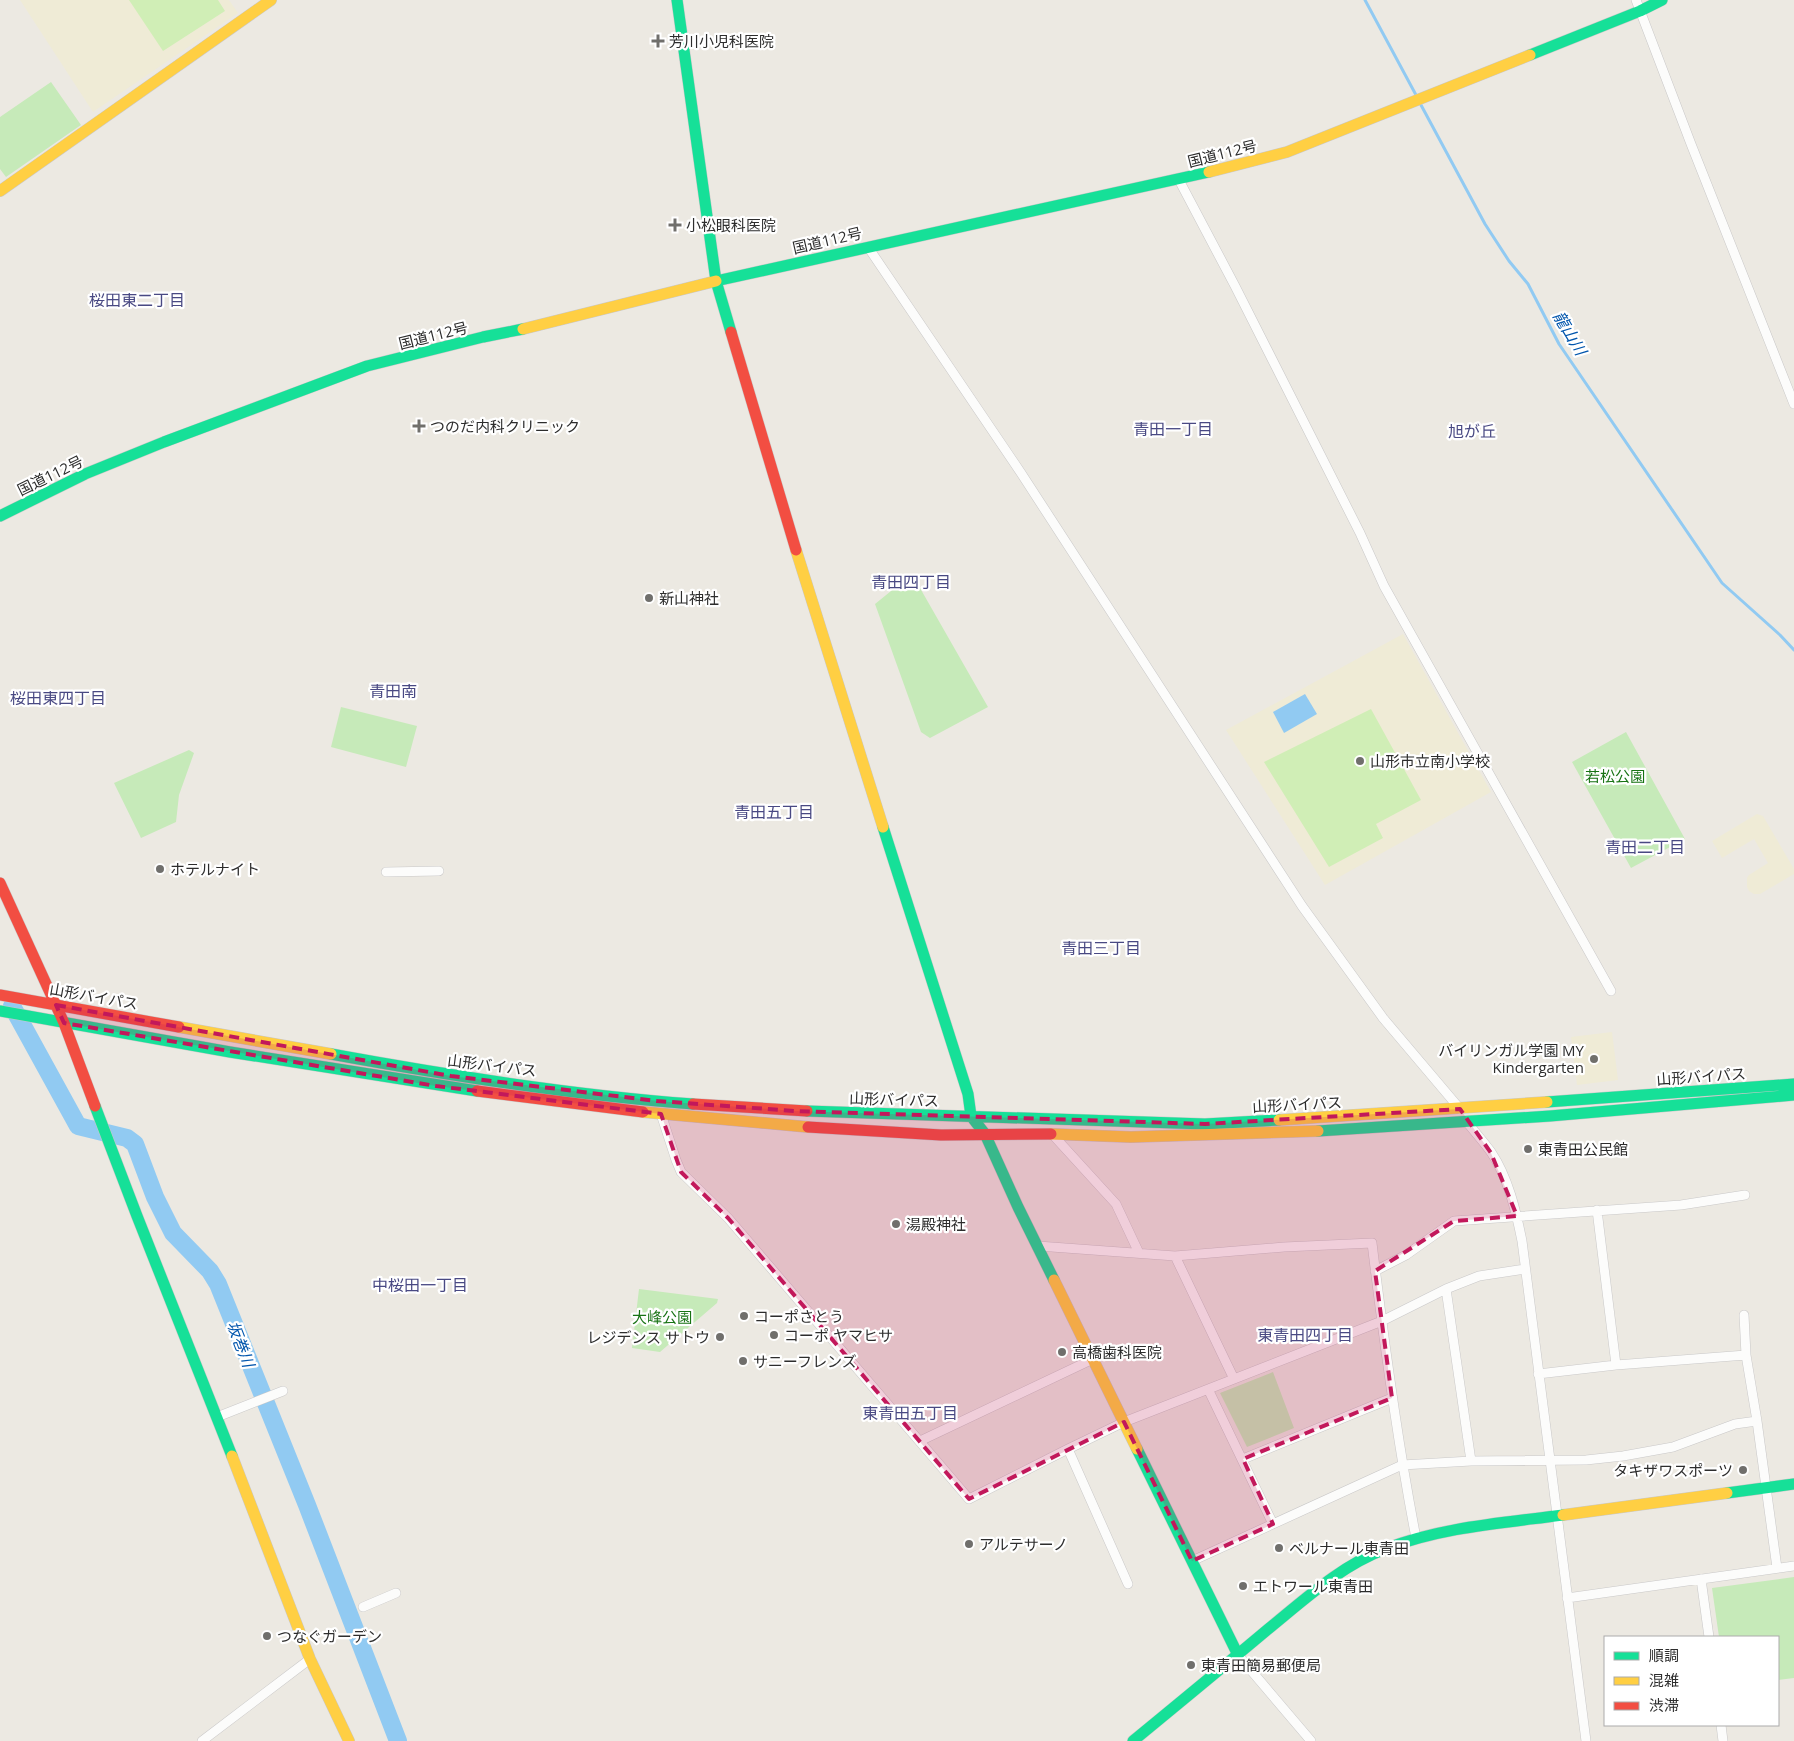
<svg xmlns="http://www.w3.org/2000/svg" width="1794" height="1741" font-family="'Open Sans','Noto Sans JP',sans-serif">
<rect width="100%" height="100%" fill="#ece9e2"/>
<!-- education -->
<path fill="#efebd6" d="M20,0H229L238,13L93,112Z
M1403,634L1491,792L1325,885L1226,730Z
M1757,814L1763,816L1794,869V874L1760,894H1754L1749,891L1747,887V878L1749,875L1768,863L1754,839L1722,858L1712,841Z
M1612,1032L1618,1080L1577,1085L1571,1037Z"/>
<!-- green -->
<path fill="#c6eab9" d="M51,82L81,125L6,177L0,169V117Z
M912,574L988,707L930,738L921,732L875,604Z
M341,707L417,726L406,767L331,747Z
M1626,732L1685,839L1631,868L1572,762Z
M189,750L194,753L179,795L176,822L141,838L114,783Z
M639,1289L718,1299L717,1303L660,1352L632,1348Z
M1273,1372L1294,1428L1247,1447L1220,1393Z
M1794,1577V1678L1778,1680V1637H1719L1712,1588Z"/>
<!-- pitch -->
<path fill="#d0eeb6" d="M129,0H218L225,11L163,51Z
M1371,709L1421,800L1376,824L1383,838L1329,867L1264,762Z"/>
<!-- water -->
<path fill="#91caf2" d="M1305,694L1317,714L1284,733L1273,712Z"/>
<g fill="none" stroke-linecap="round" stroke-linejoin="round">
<!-- stream -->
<path stroke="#91caf2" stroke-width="3" d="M1365,0L1416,95
M1421,105L1485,224L1509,261L1528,284L1559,344L1722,583L1780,635L1794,650"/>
<!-- river -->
<path stroke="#91caf2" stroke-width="18" d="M12,1006L78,1126L127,1138L135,1144L155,1197L173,1233L210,1271L218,1284L307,1505L398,1741"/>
<!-- street casing -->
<g stroke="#c9c8c8" stroke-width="10">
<path id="street" d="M1636,0L1691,144L1794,404
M1179,180L1235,286L1360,533L1384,586L1611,991
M868,247L1021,473L1302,906L1383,1018L1460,1109
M386,872L439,871
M661,1114L676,1160L681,1172L728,1218L969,1499L1068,1449L1124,1422L1382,1321L1446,1289L1479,1276L1525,1269
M1466,1121C1474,1131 1483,1141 1491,1152C1508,1177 1516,1211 1522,1241L1586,1741
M1053,1135L1116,1204L1139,1253
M1597,1210L1616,1365
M1038,1246L1175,1256L1284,1247L1372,1243C1384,1342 1397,1440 1416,1538
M1175,1256L1234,1379
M1375,1271L1406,1255L1454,1221L1681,1205L1745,1195
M1446,1289L1471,1461
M1744,1315L1746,1355L1757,1421
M1538,1374L1616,1365L1746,1355
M1208,1389L1273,1524
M217,1417L283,1391
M920,1441L1093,1359
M1068,1449L1128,1584
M1243,1459L1392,1398
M1192,1561L1402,1465L1471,1461L1586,1460L1623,1456L1673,1447L1735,1424L1757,1421L1777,1568
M1701,1579L1709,1637
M1567,1598L1794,1566
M363,1607L396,1593
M1238,1655L1311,1741
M1721,1725L1723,1741
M202,1741L310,1659"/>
</g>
<!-- fast casing -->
<g stroke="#c9c8c8" stroke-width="12">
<path id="fast" d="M677,0L716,281L731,332
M1530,55L1640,11L1662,0
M716,281L1209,172
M0,516L85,474L164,442L367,366L483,337L523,329
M883,827L968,1094L971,1116L985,1134L1018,1207L1054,1280
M0,1011L230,1052L477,1091
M331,1054C451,1076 571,1095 693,1104
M1547,1102L1794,1084
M95,1106L137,1216L232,1456
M807,1111L1205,1124L1279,1120
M1318,1131L1550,1116L1794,1095
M1137,1449L1238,1655
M1727,1493L1794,1484
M1133,1741C1178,1704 1223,1667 1267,1630C1304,1600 1340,1566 1385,1549C1441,1527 1503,1523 1563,1515"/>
</g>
<!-- slow casing -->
<g stroke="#c9c8c8" stroke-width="12">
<path id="slow" d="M1209,172L1287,152L1530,55
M0,191L271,0
M523,329L716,281
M796,550L883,827
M179,1027L331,1054
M643,1112L808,1127
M1279,1120L1547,1102
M1051,1134L1131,1137L1318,1131
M1054,1280L1137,1449
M232,1456L310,1659L349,1741
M1563,1515L1727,1493"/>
</g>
<!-- jam casing -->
<g stroke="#c9c8c8" stroke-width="12">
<path id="jam" d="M731,332L796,550
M0,883L64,1023L95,1106
M0,995L179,1027
M477,1091L643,1112
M693,1104L807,1111
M808,1127L941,1135L1051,1134"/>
</g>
<!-- street -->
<use href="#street" stroke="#fcfcfb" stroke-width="9"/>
<!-- fast -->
<use href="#fast" stroke="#16e098" stroke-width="11"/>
<!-- slow -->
<use href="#slow" stroke="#ffcf43" stroke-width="11"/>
<!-- jam -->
<use href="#jam" stroke="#f24e42" stroke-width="11"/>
</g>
<!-- marked area -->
<path fill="#c2185b" fill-opacity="0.2" stroke="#c2185b" stroke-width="4" stroke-dasharray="10 6" stroke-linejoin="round" d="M56,1005L451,1076L657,1101L795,1111L1205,1124L1460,1109L1491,1153L1517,1216L1454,1221L1375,1271L1392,1398L1243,1459L1273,1524L1192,1561L1124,1422L969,1499L728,1218L681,1172L661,1114L436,1086L64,1023Z"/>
<!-- markers -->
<g fill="#706f6c" stroke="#fff" stroke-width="2">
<path d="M655.5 33.5h5v5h5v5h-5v5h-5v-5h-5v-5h5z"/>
<path d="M672.5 217.5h5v5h5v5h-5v5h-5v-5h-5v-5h5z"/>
<path d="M416.5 418.5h5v5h5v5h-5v5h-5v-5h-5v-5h5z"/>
<circle cx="649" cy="598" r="5"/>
<circle cx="1360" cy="761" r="5"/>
<circle cx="160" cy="869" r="5"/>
<circle cx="1594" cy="1059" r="5"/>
<circle cx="1528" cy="1149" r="5"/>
<circle cx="896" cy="1224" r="5"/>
<circle cx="744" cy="1316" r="5"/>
<circle cx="774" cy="1335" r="5"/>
<circle cx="720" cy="1337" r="5"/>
<circle cx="1062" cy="1352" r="5"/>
<circle cx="743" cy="1361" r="5"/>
<circle cx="1743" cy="1470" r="5"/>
<circle cx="969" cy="1544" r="5"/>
<circle cx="1279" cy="1548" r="5"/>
<circle cx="1243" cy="1586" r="5"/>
<circle cx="267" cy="1636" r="5"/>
<circle cx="1191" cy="1665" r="5"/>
</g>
<g text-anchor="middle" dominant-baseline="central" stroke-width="4.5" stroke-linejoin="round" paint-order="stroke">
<!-- poi labels -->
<g font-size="15" fill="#2d2d2d" stroke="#fff" text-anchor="start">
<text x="669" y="41">芳川小児科医院</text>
<text x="686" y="225">小松眼科医院</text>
<text x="430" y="426">つのだ内科クリニック</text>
<text x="659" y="598">新山神社</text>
<text x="1370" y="761">山形市立南小学校</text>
<text x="170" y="869">ホテルナイト</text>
<text x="1584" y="1050" text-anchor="end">バイリンガル学園 MY<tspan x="1584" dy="17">Kindergarten</tspan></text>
<text x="1538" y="1149">東青田公民館</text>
<text x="906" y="1224">湯殿神社</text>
<text x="754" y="1316">コーポさとう</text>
<text x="784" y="1335">コーポ ヤマヒサ</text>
<text x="710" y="1337" text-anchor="end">レジデンス サトウ</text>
<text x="1072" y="1352">高橋歯科医院</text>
<text x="753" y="1361">サニーフレンズ</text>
<text x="1733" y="1470" text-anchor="end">タキザワスポーツ</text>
<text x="979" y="1544">アルテサーノ</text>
<text x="1289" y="1548">ベルナール東青田</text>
<text x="1253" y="1586">エトワール東青田</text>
<text x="277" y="1636">つなぐガーデン</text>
<text x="1201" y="1665">東青田簡易郵便局</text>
</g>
<!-- street labels -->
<g font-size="15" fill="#2d2d2d" stroke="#fff">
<text transform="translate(1222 153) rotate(-14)">国道112号</text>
<text transform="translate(827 240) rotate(-13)">国道112号</text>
<text transform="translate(433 335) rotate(-14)">国道112号</text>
<text transform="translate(50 475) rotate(-26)">国道112号</text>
<text transform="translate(94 996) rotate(10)">山形バイパス</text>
<text transform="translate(492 1065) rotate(7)">山形バイパス</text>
<text transform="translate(1701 1076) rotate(-4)">山形バイパス</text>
<text transform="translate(894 1099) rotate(2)">山形バイパス</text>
<text transform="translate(1297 1104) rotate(-3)">山形バイパス</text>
</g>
<!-- park labels -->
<g font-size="15" fill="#187314" stroke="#fff">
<text x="1615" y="776">若松公園</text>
<text x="662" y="1317">大峰公園</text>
</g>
<!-- neighbourhood labels -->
<g font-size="16" fill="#494983" stroke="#fff">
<text x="137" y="300">桜田東二丁目</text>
<text x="1173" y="429">青田一丁目</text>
<text x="1472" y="431">旭が丘</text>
<text x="911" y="582">青田四丁目</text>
<text x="393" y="691">青田南</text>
<text x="58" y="698">桜田東四丁目</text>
<text x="774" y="812">青田五丁目</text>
<text x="1645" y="847">青田二丁目</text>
<text x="1101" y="948">青田三丁目</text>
<text x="420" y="1285">中桜田一丁目</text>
<text x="1305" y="1335">東青田四丁目</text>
<text x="910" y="1413">東青田五丁目</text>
</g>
<!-- water labels -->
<g font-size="16" font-style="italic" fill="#0256ad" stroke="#fff">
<text transform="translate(1570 333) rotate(59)">龍山川</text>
<text transform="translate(241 1344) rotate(69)">坂巻川</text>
</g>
</g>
<!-- legend -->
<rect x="1604" y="1636" width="175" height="90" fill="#ffffff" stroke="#ababab"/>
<rect x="1614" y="1652" width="25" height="8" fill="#16e098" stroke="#ababab"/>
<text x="1649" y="1661" font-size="15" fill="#2d2d2d">順調</text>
<rect x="1614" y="1677" width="25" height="8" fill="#ffcf43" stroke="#ababab"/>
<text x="1649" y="1686" font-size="15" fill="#2d2d2d">混雑</text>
<rect x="1614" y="1702" width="25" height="8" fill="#f24e42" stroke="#ababab"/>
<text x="1649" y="1711" font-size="15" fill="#2d2d2d">渋滞</text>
</svg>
